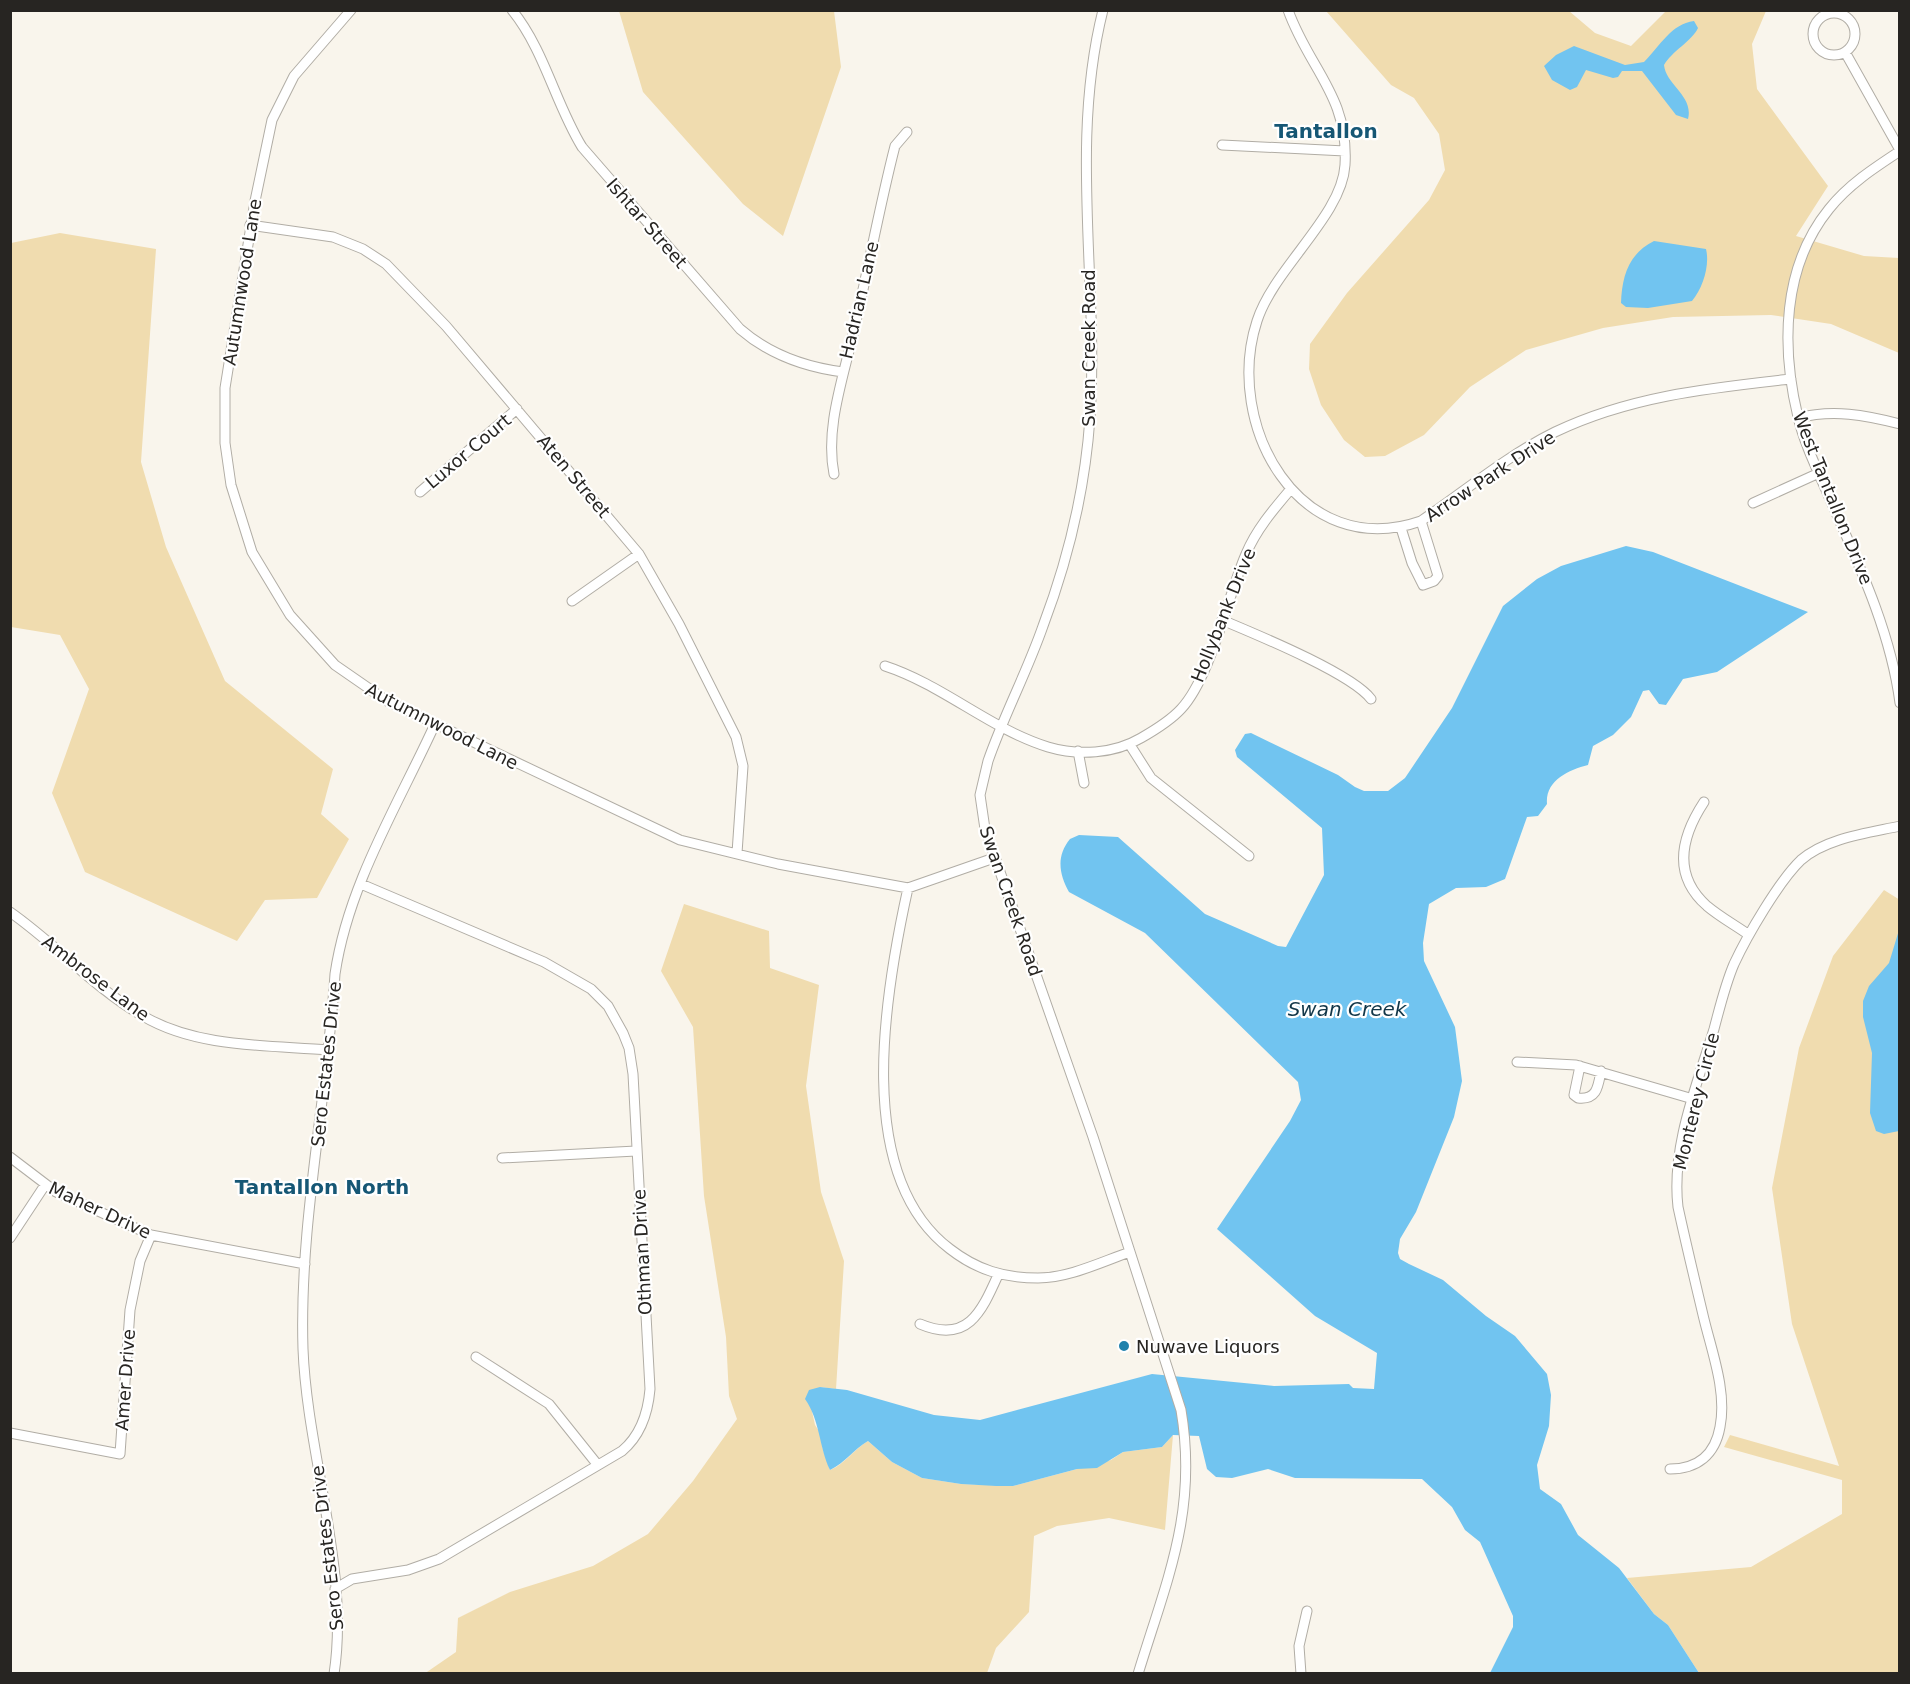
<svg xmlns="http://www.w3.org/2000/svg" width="1910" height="1684" font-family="'DejaVu Sans',sans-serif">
<rect width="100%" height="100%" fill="#f9f5ec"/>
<!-- green -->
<path fill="#f0dcaf" d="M619,11H834L841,67L783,236L743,204L643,92Z
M1326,11H1569L1595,33L1631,46L1666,11H1766L1752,44L1757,89L1828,186L1796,236L1864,256L1899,258V353L1831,324L1771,315L1673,317L1603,328L1526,350L1470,387L1424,435L1385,456L1365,457L1344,440L1321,405L1309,369L1310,344L1347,293L1429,200L1445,170L1439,134L1414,98L1391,85Z
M60,233L156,249L141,462L166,547L225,681L333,769L321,814L349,839L317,898L265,900L237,941L85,872L52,793L89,689L60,635L11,627V243Z
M1884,890L1900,900L1899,1673H1699L1668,1625L1654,1614L1627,1578L1751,1567L1842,1514V1480L1724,1447L1730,1435L1839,1466L1792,1324L1772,1188L1799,1048L1833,956Z
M684,904L769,931L770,968L819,985L806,1086L821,1192L844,1261L836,1389L820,1387L811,1407L815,1425L821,1434L823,1450L830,1470C845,1464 853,1450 868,1441L892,1462L922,1478L961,1484L1013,1486L1111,1460L1123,1452L1162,1447L1173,1435L1165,1530L1109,1518L1057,1526L1034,1536L1029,1612L996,1648L987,1673L424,1674L456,1652L458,1618L510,1592L593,1566L648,1534L693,1481L737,1419L729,1396L726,1337L704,1196L693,1027L661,971Z"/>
<!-- water -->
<path fill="#71c4f0" d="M1694,21L1698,28C1692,41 1672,51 1664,65C1666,85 1694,96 1688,119L1676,115L1642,71H1622L1618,77L1613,78L1586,70L1577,87L1570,90L1552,80L1544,66L1556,55L1574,46L1625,65L1644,62C1660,46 1671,24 1694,21Z
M1654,241L1706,249C1710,265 1703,288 1692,301L1648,308L1626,307L1621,303C1622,277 1628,254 1654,241Z
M1626,546L1653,552L1808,612L1717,672L1683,679L1666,705L1659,704L1649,690L1643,691L1631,717L1613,735L1593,746L1588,765C1568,770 1545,781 1547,804L1538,816L1527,817L1505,879L1486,887L1456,888L1429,904L1423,943L1424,961L1455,1027L1462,1081L1454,1117L1416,1212L1400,1239L1398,1253L1400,1259L1409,1264L1443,1280L1486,1316L1515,1336L1547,1374L1551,1395L1549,1426L1537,1465L1540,1489L1561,1504L1578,1535L1619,1568L1654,1614L1668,1625L1699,1673H1490L1513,1627V1616L1480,1542L1465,1530L1452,1507L1422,1479L1295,1478L1268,1469L1232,1478L1216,1477L1207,1469L1199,1436L1173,1435L1162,1447L1123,1452L1097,1468L1077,1469L1013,1486H996L961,1484L922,1478L892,1462L868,1441C853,1450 845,1463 830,1470C819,1447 820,1420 805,1399L809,1390L820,1387L847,1390L934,1415L980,1420L1152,1374L1274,1386L1349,1384L1353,1388L1374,1389L1377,1353L1315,1316L1217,1229L1290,1121L1301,1100L1298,1082L1145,933L1069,892C1059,874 1056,856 1070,839L1079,835L1118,837L1205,914L1278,946L1286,947L1324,875L1322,828L1237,757L1235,750L1245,734L1251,733L1338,775L1355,787L1364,791H1388L1405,778L1452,708L1503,606L1537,579L1561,566Z
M1899,930V1131L1884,1134L1876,1131L1870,1113L1872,1053L1863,1017V1001L1869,986L1889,963Z"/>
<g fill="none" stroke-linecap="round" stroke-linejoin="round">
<!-- minor casing -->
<g stroke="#b1ada5" stroke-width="11">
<path id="minor" d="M351,10L294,76L272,120L255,201L225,388V443L231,485L252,552L290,615L335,665L387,701L680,840L778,864L908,888L994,858
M512,10C545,51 555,103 582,147L740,329C770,355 804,367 843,372
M1103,10C1069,145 1099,282 1090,418C1085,489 1068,560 1043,626C1027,672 1004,715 988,761L980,795L985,829L1093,1137L1181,1410C1198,1511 1167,1579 1138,1674
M1288,10C1309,69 1349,96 1345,165C1342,216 1274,268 1257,321C1223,425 1300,563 1421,521C1465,491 1508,455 1555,432C1630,396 1710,388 1791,379
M1813 34a21 21 0 1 1 42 0a21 21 0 1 1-42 0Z
M1845,52L1900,150
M1222,145L1345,151
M1900,151C1874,168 1848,185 1829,209C1782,267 1781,347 1798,417C1805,447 1821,477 1833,506C1861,569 1891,634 1900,703
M250,225L333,237L363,249L386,264L446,326L639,554L679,624L736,737L743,766L737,853
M1798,418C1833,409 1865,415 1900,424
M834,474C825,428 843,379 853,334C868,271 879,208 895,146L907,132
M420,492L517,409
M1753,503L1819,473
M1401,528L1412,563L1423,585L1434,581L1438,576L1421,521
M572,601L639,554
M1222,620C1255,634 1351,673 1371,699
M885,666C943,685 990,729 1048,747C1078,756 1114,754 1141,738C1155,730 1170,721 1181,709C1211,677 1228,595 1246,554C1256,530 1273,510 1290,490
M1130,745L1151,778L1249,856
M1078,751L1084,783
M1704,802C1681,837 1672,875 1707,906C1720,917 1735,925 1749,935
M908,888C885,992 852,1175 950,1249C977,1270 1004,1278 1038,1278C1069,1278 1101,1262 1130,1252
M10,912C56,944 94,988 143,1016C197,1048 268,1045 329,1050
M1517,1062L1576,1065L1693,1099
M1580,1066L1574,1095L1578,1098C1597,1100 1598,1087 1601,1071
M10,1157L56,1192L151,1235L305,1264
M502,1158L636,1151
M10,1238L45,1185
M920,1324C967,1344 981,1313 998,1275
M476,1357L549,1404L597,1464
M10,1433L120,1454L130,1310L140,1261L151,1235
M1670,1469C1697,1469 1715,1455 1720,1427C1727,1392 1712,1352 1704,1319C1695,1281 1686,1244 1678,1207C1671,1147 1697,1085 1714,1029C1720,1007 1725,985 1734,964C1747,936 1779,881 1801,860C1826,838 1868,833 1900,826
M335,1589L352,1579L408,1570L439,1559L622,1451C641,1435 648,1413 650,1389L633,1074L629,1048L623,1033L608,1006L591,989L544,962L361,884
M334,1674C350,1570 307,1454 303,1349C299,1224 327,1099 335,974C348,885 398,805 435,724
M1301,1674L1299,1646L1307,1611"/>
</g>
<!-- minor -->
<use href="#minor" stroke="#fff" stroke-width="9"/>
</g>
<!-- markers -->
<circle fill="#1f81ac" stroke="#fff" stroke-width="2" cx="1124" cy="1346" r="6"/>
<g text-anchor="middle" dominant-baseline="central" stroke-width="4.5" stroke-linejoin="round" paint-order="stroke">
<!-- street labels -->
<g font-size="18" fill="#272522" stroke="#fff">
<text transform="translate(647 223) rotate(49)">Ishtar Street</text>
<text transform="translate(242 282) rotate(-81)">Autumnwood Lane</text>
<text transform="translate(859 300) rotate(-77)">Hadrian Lane</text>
<text transform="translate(1088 348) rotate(-90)">Swan Creek Road</text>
<text transform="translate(468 451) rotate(-40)">Luxor Court</text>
<text transform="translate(574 476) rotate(50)">Aten Street</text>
<text transform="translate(1490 476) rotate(-33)">Arrow Park Drive</text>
<text transform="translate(1833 498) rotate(68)">West Tantallon Drive</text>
<text transform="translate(1223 615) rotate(-68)">Hollybank Drive</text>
<text transform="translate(442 726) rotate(27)">Autumnwood Lane</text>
<text transform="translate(1011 901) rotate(71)">Swan Creek Road</text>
<text transform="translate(96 978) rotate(37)">Ambrose Lane</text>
<text transform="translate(326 1064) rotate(-84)">Sero Estates Drive</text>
<text transform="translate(1696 1101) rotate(-76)">Monterey Circle</text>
<text transform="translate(100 1210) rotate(25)">Maher Drive</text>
<text transform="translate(642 1252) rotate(-93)">Othman Drive</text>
<text transform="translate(125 1380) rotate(-86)">Amer Drive</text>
<text transform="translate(327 1548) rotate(-97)">Sero Estates Drive</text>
</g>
<!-- poi labels -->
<g font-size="18" fill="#272522" stroke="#fff" text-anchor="start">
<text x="1136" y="1346">Nuwave Liquors</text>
</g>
<!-- neighbourhood labels -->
<g font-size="20" font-weight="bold" fill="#165775" stroke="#fff">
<text x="1326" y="131">Tantallon</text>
<text x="322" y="1187">Tantallon North</text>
</g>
<!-- water labels -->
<g font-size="20" font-style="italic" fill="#123749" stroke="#fff">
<text x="1347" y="1009">Swan Creek</text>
</g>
</g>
<!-- border -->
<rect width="1910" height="1684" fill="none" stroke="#272522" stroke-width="24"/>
</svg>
